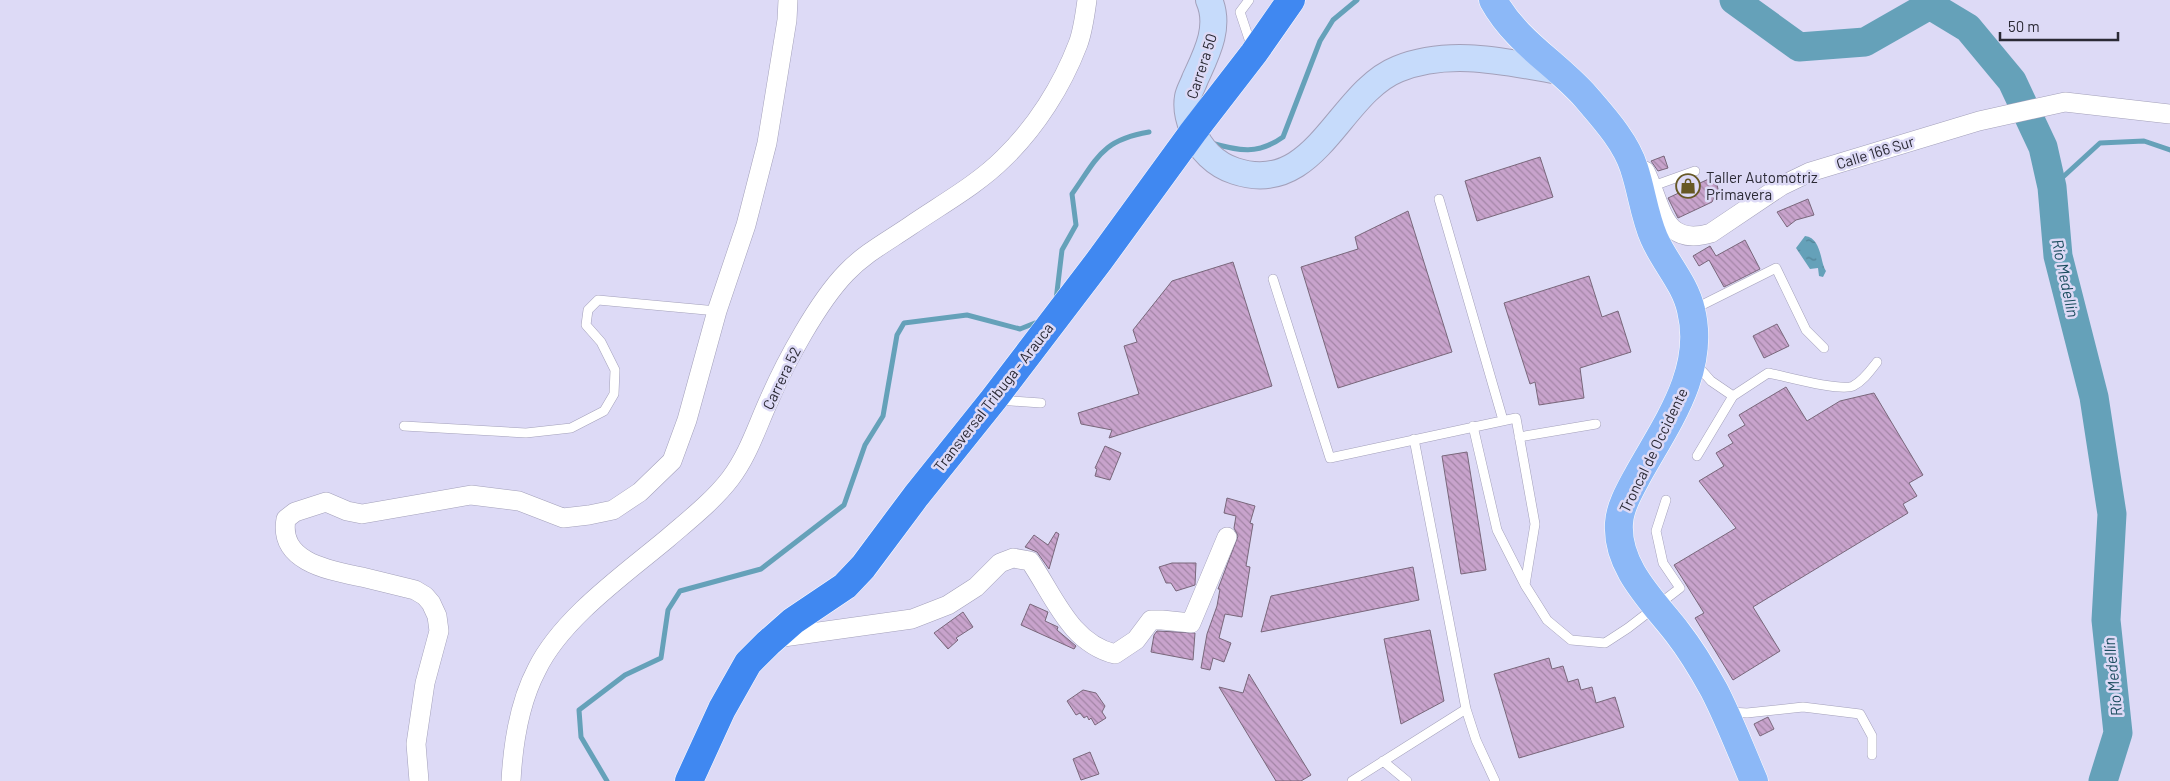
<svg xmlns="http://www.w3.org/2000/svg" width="2170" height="781" font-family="Barlow,sans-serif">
<defs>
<pattern id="water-ripples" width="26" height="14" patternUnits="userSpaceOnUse" patternTransform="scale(1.25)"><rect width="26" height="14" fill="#65a1b9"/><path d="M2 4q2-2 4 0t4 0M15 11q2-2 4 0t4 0" fill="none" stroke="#538397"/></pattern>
<pattern id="building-back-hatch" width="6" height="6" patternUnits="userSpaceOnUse" patternTransform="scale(1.25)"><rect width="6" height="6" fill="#c8a3cc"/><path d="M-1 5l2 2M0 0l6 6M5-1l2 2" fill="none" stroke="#a385a6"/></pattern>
</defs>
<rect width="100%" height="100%" fill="#dddaf6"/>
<!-- water -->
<path fill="url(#water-ripples)" d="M1805,236C1822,238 1820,263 1826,271L1823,277L1819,276L1818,268L1810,269L1796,248Z"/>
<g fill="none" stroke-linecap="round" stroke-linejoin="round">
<!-- stream -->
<path stroke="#65a1b9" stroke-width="5" d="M1211,143C1239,151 1258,155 1283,137L1320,41L1333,20L1357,0
M2052,187L2100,143L2144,141L2170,150
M1056,300L1062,250L1076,225L1072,194C1098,157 1102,140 1149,132
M607,781L581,737L579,710L625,675L661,658L668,610L680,591L761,569L844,505L865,445L883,416L897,335L904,323L967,315L1020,329L1040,321"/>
<!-- river -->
<path stroke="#65a1b9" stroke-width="29" d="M1734,0L1799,47L1865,42L1930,5L1968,28L2012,81L2043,147L2052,187L2058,256L2094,397L2112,514L2106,620L2118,733L2103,781"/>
</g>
<!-- building -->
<path fill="url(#building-back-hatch)" stroke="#79677b" d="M1664,156L1668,168L1658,171L1651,161Z
M1540,157L1553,197L1477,221L1465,181Z
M1715,176L1718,189L1712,202L1678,218L1668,198Z
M1808,199L1814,215L1796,220L1787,227L1777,212Z
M1408,211L1452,352L1338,388L1301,267L1358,249L1355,237Z
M1745,240L1760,269L1724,287L1709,260L1699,266L1693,256L1710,246L1716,256Z
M1233,262L1272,386L1109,438L1112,430L1081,424L1078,413L1139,394L1124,346L1137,342L1133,330L1172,281Z
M1589,276L1602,317L1618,311L1631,352L1580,368L1584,398L1539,405L1535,382L1530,384L1504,303Z
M1777,324L1789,346L1764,358L1753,336Z
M1786,387L1807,421L1840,401L1874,393L1923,475L1909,483L1917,496L1903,504L1908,513L1753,607L1780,651L1733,680L1695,618L1704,613L1674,565L1736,528L1699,481L1724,466L1716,453L1733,443L1728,435L1745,425L1739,415Z
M1105,446L1121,453L1110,480L1095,476L1097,469L1095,468Z
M1467,452L1486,570L1461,574L1442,456Z
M1227,498L1255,506L1250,523L1253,524L1246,566L1250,567L1242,617L1225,614L1219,638L1231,643L1224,662L1213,658L1210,670L1201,668L1207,634L1217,606L1220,589H1218L1238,536L1234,528L1236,516L1224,513Z
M1056,532L1059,534L1049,569L1037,552L1025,547L1034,535L1048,545Z
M1172,563H1196L1195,585L1176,591L1171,583H1166L1159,567Z
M1413,567L1419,600L1261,632L1271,596Z
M1030,604L1048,612L1045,621L1058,627L1057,630L1076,646L1074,649L1021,625Z
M963,612L973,627L956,638L958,640L948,649L934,633Z
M1430,630L1444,701L1401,724L1384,639Z
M1157,631L1195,633L1193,660L1151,652L1154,635Z
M1549,658L1552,669L1563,666L1568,682L1578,679L1581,690L1592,687L1596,703L1615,697L1624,727L1519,758L1494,674Z
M1249,674L1311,775L1301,781H1276L1219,687L1243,693Z
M1083,690L1096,693L1105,706L1102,712L1106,718L1095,725L1091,718L1089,720L1087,716L1084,718L1080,713L1076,715L1067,701Z
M1768,717L1774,729L1760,736L1754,724Z
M1090,752L1099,774L1081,780L1073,759Z"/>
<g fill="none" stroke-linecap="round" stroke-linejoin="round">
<!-- lane casing -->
<g stroke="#a3a0ba" stroke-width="10">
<path id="lane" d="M1249,0L1240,12L1252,48
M1653,186L1695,171
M1439,199L1503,420
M1273,279L1330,458L1516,418L1535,524L1525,585
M1694,309L1776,268L1806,330L1824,348
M1696,364L1711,381L1733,396L1768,373C1784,376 1840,392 1853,386C1863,381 1870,371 1877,362
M998,400L1041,403
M404,426L526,433L571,428L604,411L614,394L615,370L601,342L586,325L588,310L598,300L717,311
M1473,426L1497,530L1525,585L1547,620L1571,640L1605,643L1628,628L1680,588L1663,563L1656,531L1666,500
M1519,437L1596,424
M1414,439L1466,709L1476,740L1495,781
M1697,456L1733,396
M1730,712L1747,713L1803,707L1860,714L1872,736V755
M1383,761L1407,781
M1352,781L1466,709"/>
</g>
<!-- street casing -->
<g stroke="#a3a0ba" stroke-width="20">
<path id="street" d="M1645,171C1662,204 1661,248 1711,233L1781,186L1810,172L1979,121L2065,102L2170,114
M776,638L912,619L948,605L976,587L1000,563L1013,558L1030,561C1054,596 1070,643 1115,654L1136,640L1151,620H1162L1191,623L1227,537
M419,781L416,744L425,683L439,631L437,616L431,603L425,596L415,590C399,586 382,582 366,578C334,571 278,564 286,519L295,512L326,502L347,511L362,514L471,495L519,501L563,518L589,515L613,510L640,492L672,461L687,420L717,311L746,225L767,143L787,20L788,0
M511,781C513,743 519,703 537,669C562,618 625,574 668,538C689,520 713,501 730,479C749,454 757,426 770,398C786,361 818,302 846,273C865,253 888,241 910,226C942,204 977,185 1004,158C1036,127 1062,86 1078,44C1083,31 1085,14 1087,0"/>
</g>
<!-- secondary casing -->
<g stroke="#a3a0ba" stroke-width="28">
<path id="secondary" d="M1209,0C1221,27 1206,55 1195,79C1193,85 1189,91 1188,97C1186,108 1189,120 1193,130C1199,149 1216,165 1235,171C1316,198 1338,93 1398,69C1450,48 1506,62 1559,71"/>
</g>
<!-- primary casing -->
<g stroke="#fff" stroke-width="29">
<path id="primary" d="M1493,0C1516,42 1556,63 1586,97C1604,118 1626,142 1634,168C1642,192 1644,215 1654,238C1665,263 1685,283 1691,310C1706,370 1667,423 1639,473C1631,488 1620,506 1619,523C1616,567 1653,601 1677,632C1691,650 1703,670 1714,690C1729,719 1741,751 1754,781"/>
</g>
<!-- highway casing -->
<g stroke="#fff" stroke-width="29">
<path id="highway" d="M689,781L722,709L748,663L768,643L793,621L845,586L863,567L916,496L993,400L1099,261L1193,132L1254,53L1291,0"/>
</g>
<!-- lane -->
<use href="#lane" stroke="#fff" stroke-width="9"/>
<!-- street -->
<use href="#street" stroke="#fff" stroke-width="19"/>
<!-- secondary -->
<use href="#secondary" stroke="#c6dbfb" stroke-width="26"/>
<!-- primary -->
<use href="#primary" stroke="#8cb8f7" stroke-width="28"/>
<!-- highway -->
<use href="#highway" stroke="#4088f1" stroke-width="28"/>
</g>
<!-- icons -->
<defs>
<g id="shop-ring" transform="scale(1.25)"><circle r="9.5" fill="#dddaf6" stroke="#675825" stroke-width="1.5"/><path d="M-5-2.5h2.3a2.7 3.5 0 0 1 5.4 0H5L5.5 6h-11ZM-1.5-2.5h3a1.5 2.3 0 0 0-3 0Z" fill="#675825"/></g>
</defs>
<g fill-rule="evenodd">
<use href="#shop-ring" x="1688" y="186"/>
</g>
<g text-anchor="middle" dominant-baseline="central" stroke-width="5" stroke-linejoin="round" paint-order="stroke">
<!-- street labels -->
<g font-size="15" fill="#2b2a35" stroke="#dddaf6">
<text transform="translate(1201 66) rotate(-72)">Carrera 50</text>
<text transform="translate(1875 152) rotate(-17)">Calle 166 Sur</text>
<text transform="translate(781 378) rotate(-64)">Carrera 52</text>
<text transform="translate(993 397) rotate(-52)">Transversal Tribuga - Arauca</text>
<text transform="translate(1653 450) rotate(-64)">Troncal de Occidente</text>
</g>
<!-- poi labels -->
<g font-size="15" fill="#2b2a35" stroke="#dddaf6" text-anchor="start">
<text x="1706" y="177">Taller Automotriz<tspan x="1706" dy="17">Primavera</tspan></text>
</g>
<!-- water labels -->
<g font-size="16" font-style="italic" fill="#1a4c5e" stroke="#dddaf6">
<text transform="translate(2066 278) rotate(78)">Río Medellín</text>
<text transform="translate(2112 677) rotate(-96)">Río Medellín</text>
</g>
</g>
<!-- scale -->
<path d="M2000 32v8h118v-8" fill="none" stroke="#2b2a35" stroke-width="2.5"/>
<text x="2008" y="32" font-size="15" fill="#2b2a35" stroke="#dddaf6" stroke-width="4" paint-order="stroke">50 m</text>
</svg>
